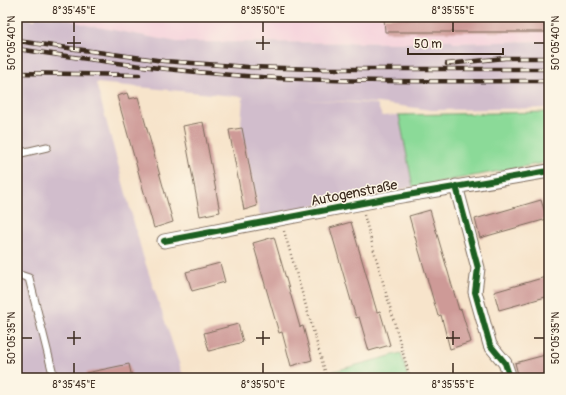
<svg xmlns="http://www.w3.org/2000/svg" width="566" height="395" font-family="Pangolin,sans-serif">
<rect width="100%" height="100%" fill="#fcf5e5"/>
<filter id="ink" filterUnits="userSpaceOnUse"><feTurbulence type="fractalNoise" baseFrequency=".025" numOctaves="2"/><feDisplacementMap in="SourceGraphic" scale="8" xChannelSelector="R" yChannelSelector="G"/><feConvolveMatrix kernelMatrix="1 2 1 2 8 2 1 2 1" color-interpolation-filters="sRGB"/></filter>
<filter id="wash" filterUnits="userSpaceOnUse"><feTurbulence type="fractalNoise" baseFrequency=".012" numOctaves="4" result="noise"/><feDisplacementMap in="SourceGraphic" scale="16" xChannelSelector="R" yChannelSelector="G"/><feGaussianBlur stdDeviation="0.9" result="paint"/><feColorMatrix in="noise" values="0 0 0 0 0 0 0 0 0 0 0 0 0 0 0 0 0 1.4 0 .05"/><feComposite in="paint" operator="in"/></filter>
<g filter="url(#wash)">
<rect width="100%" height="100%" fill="#f7e4cb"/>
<!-- built -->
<path fill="#f5cfdb" d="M58,17H549V41L452,43V40H444V43L177,42L87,25Z"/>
<!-- industrial -->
<path fill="#d1bdcc" d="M17,17L35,20L36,17H58L87,25L177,42L444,43V40H452L453,43L549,41V108L432,110L378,103L291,99L377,104L382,116L399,115L413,187L260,216L241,123L243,97H244L96,83L143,256L184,378H17Z"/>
<!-- green -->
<path fill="#8bda98" stroke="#63825b" d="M549,112V162L413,187L399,115Z
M401,353L408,378H309Z"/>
<g id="blocks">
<!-- building -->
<path fill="#ce9a97" d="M384,17H543L546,32H385Z
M127,93L129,99L138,97L173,222L154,228L117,96Z
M203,122L220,212L200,216L183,126Z
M242,128L257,206L244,210L229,130Z
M541,200L547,219L480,238L475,219Z
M430,210L459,310L461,309L471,342L450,349L441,315L438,316L409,216Z
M351,222L377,312L380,311L390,345L369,351L359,317L356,318L330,228Z
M274,237L300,327L303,326L312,360L291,366L282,332L279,333L253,243Z
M220,263L225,282L192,291L186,272Z
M549,276V296L499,310L494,292Z
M238,324L243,342L209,351L204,333Z
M549,354V374L535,378H519L515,363Z
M129,364L132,378H87L86,373Z"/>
</g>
</g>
<g filter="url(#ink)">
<use href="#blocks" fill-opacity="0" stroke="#7d6b5b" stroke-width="1"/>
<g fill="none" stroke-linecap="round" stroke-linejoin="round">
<!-- service casing -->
<g stroke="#7d6b5b" stroke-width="9">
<path id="service" d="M17,154L47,147
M17,274L29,278L54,378"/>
</g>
<!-- minor casing -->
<g stroke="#7d6b5b" stroke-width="15">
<path id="minor" d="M456,186L478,268L475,292L490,345L505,363L510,378
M164,241L384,199L549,171"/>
</g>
<!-- path -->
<path stroke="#7d6b5b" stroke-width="2.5" stroke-dasharray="1 3" stroke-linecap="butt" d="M364,215L410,378
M284,231L327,378"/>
<!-- service -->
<use href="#service" stroke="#fff" stroke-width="7"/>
<!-- minor -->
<use href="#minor" stroke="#fff" stroke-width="13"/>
<!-- rail casing -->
<g stroke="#3b2a1e" stroke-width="4.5">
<path id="rail" d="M17,41L164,61L248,67L317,69H549
M17,49C93,60 169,71 246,76C347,83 448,81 549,81
M447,64L505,58H549
M17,73L139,75"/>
</g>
<!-- rail -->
<use href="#rail" stroke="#fcf5e5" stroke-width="3" stroke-dasharray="9" stroke-linecap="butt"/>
<!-- cycleway casing -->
<g stroke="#fcf5e5" stroke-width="8">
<path id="cycleway" d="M456,186L478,268L475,292L490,345L505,363L510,378
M164,241L384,199L549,171"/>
</g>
<!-- cycleway -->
<use href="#cycleway" stroke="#1b5e20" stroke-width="6"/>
</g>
</g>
<!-- ticks -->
<path fill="none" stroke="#3b2a1e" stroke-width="1.5" d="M74,22V32M263,22V32M453,22V32M74,36V50M263,36V50M22,43H32M67,43H81M256,43H270M534,43H544M74,331V345M263,331V345M453,331V345M22,338H32M67,338H81M256,338H270M446,338H460M534,338H544M74,363V373M263,363V373M453,363V373"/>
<g text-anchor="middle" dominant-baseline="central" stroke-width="3" stroke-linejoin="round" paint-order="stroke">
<!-- street labels -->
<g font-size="14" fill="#3b2a1e" stroke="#fcf5e5">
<text transform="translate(354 193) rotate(-11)">Autogenstraße</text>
</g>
</g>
<!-- margin -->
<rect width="566" height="395" fill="none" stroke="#fcf5e5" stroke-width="44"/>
<!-- scale -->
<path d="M408 48v6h95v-6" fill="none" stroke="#3b2a1e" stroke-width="2"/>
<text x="414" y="48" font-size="12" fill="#3b2a1e" stroke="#fcf5e5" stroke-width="3" paint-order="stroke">50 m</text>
<rect x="22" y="22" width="522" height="351" fill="none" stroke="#3b2a1e" stroke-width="1.5"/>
<g font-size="10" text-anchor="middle" fill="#3b2a1e">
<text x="74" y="14">8°35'45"E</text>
<text x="263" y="14">8°35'50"E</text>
<text x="453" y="14">8°35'55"E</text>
<text transform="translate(11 43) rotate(-90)" y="4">50°05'40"N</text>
<text transform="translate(555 43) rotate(-90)" y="4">50°05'40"N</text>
<text transform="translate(11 338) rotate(-90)" y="4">50°05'35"N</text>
<text transform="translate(555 338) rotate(-90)" y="4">50°05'35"N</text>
<text x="74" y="388">8°35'45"E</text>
<text x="263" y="388">8°35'50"E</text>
<text x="453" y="388">8°35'55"E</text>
</g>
</svg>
